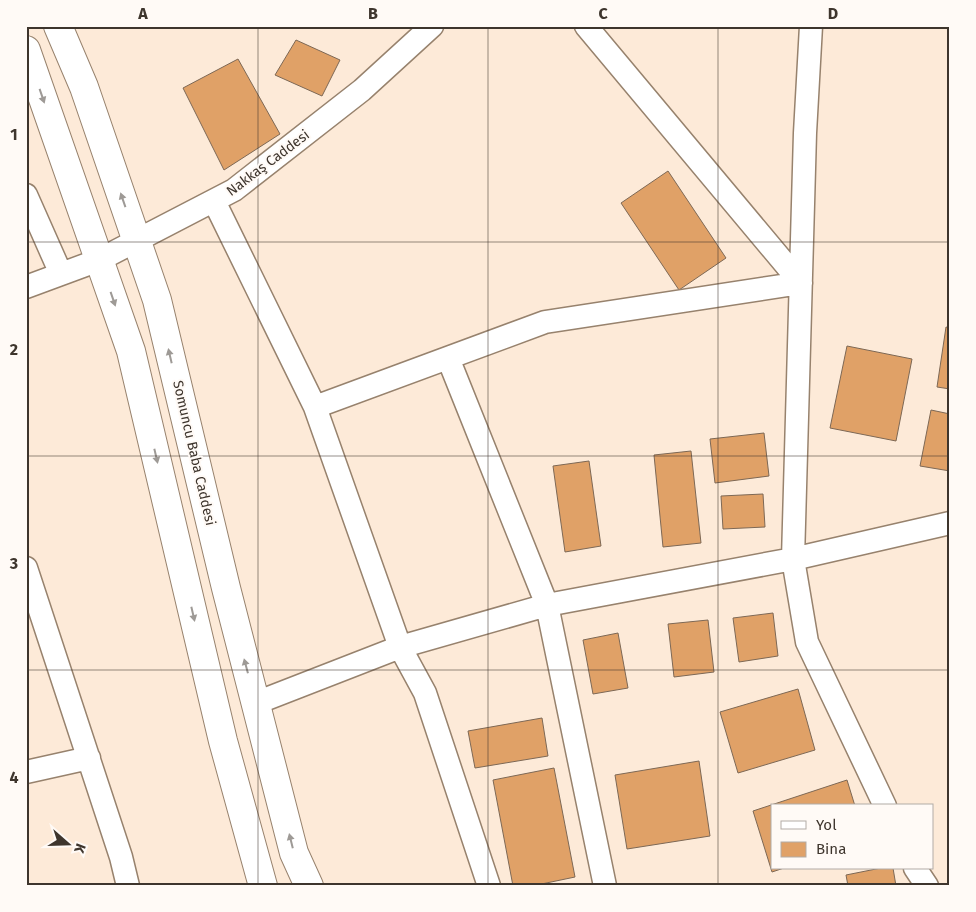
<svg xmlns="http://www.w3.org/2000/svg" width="976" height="912" font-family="'Fira Sans',sans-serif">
<rect width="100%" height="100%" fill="#fdead8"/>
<!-- building -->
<path fill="#e0a167" stroke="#7d6855" d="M296,40L340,60L322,96L275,75Z
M238,59L280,134L224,170L183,88Z
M668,171L726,258L679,290L621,203Z
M946,327L950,328V389L937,387Z
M847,346L912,359L896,441L830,428Z
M931,410L950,414V471L920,466Z
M764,433L769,476L715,483L710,439Z
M691,451L701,543L663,547L654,455Z
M589,461L601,546L565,552L553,466Z
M763,494L765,527L723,529L721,496Z
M773,613L778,656L739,662L733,618Z
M708,620L714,672L674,677L668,624Z
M618,633L628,688L593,694L583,640Z
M798,689L815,750L738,773L720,712Z
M542,718L548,756L475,768L468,731Z
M699,761L710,836L627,849L615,775Z
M554,768L575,877L532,886H513L493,780Z
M847,780L855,806H772V868H784L772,872L753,811Z
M881,868H893L896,886H848L846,875Z"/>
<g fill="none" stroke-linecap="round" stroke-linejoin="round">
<!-- minor casing -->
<g stroke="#97826d" stroke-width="25">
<path id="minor" d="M586,26L801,283
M811,26L805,133L793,559L807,642L885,806
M26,195L61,274
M214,201L315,407L400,647L425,693L489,886
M26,287L99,260L234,190L362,90L432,26
M448,358L547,605L605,886
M315,407L545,322L801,283
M26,568L121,857L128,886
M256,703L400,647L547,605L793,559L950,523
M26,772L89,758
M915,868L927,886"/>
</g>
<!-- major casing -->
<g stroke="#97826d" stroke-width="30">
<path id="major" d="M58,26L84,87L157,300L226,588L294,853L309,886
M26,50L131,351L223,741L263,886"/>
</g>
<!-- minor -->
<use href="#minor" stroke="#fff" stroke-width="22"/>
<!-- major -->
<use href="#major" stroke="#fff" stroke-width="28"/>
</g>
<!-- one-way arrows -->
<defs><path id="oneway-solid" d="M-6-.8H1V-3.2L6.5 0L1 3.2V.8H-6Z" transform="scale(1.25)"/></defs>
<g fill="#9e9a96">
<use href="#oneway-solid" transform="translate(42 96) rotate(71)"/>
<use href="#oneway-solid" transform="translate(123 200) rotate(-109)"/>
<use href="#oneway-solid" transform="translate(113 299) rotate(71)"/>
<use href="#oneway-solid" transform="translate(170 356) rotate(-103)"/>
<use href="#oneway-solid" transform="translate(156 456) rotate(77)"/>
<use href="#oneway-solid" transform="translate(193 614) rotate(77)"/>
<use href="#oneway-solid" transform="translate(246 666) rotate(-105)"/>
<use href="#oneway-solid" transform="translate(291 841) rotate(-104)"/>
</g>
<!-- grid -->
<path fill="none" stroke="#3e352d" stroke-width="1" stroke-opacity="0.55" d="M258,26V886M488,26V886M718,26V886M26,242H950M26,456H950M26,670H950"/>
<g text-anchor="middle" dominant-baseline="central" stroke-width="4" stroke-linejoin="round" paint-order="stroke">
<!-- street labels -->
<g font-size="14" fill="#3e352d" stroke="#fffaf6">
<text transform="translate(268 163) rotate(-37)">Nakkaş Caddesi</text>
<text transform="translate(194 453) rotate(77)">Somuncu Baba Caddesi</text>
</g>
</g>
<!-- border -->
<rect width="976" height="912" fill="none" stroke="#fffaf6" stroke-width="55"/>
<!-- legend -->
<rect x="771" y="804" width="162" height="65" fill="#fffaf6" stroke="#b2aba6"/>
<rect x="781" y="821" width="25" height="8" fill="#ffffff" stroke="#b2aba6"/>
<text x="816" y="830" font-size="15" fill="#3e352d">Yol</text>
<rect x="781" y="842" width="25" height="15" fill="#e0a167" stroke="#b2aba6"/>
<text x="816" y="854" font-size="15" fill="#3e352d">Bina</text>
<!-- north arrow -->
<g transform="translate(68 844) rotate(110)" stroke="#fffaf6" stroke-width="4" paint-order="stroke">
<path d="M0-4L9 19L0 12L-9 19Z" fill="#3e352d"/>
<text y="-8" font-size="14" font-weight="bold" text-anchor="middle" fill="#3e352d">K</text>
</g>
<rect x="28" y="28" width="920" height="856" fill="none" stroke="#3e352d" stroke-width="2"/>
<g font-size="16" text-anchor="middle" font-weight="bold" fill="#3e352d">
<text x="143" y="19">A</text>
<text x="373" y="19">B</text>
<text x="603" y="19">C</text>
<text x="833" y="19">D</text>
<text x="14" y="140">1</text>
<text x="14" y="355">2</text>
<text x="14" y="569">3</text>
<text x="14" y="783">4</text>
</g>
</svg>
